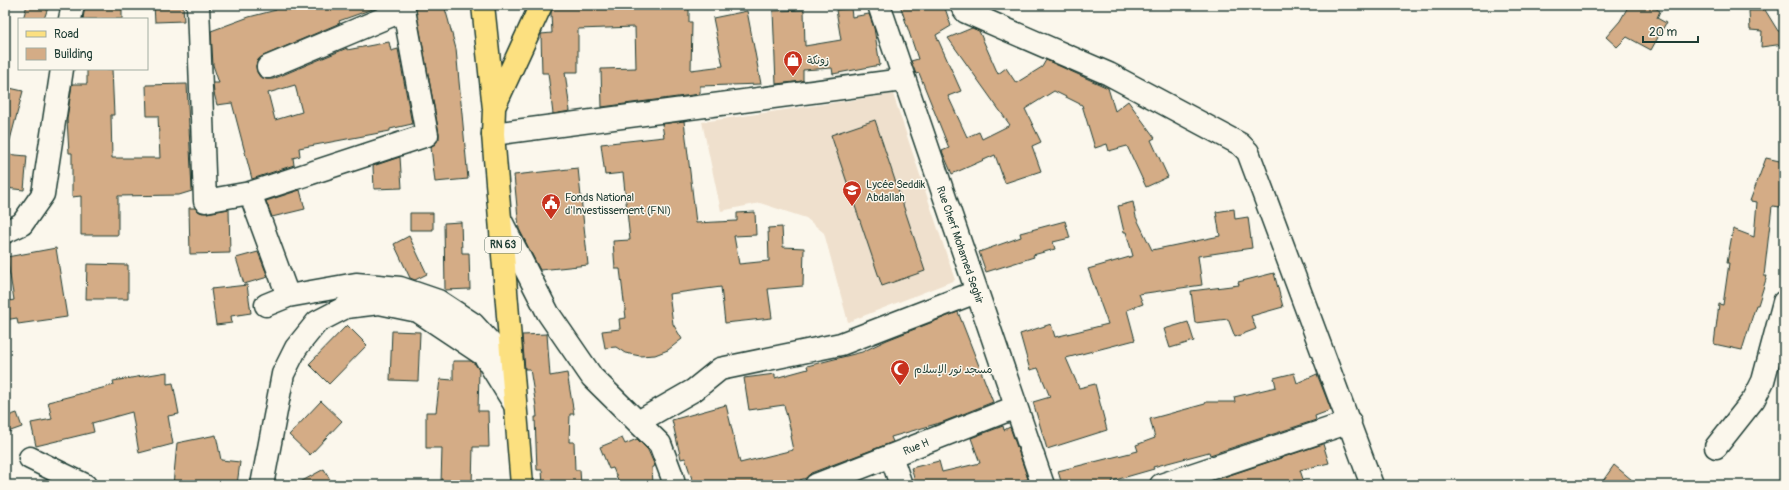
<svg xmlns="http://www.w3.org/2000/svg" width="1789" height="490" font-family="Pangolin,'Playpen Sans Arabic',sans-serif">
<rect width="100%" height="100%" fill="#fbf7ec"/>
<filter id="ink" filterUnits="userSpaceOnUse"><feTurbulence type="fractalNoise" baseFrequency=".025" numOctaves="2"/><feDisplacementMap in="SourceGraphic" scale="8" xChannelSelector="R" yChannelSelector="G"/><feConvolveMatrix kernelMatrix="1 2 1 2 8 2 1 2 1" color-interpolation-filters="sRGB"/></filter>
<g filter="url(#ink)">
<!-- built -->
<path fill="#efe0cd" d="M893,94L955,280L848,322L824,233L806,218L760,203L721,211L702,122Z"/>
<!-- building -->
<path fill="#d4ac86" stroke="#1f3d34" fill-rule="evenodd" d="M27,5H49L44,19H23Z
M85,5H122V19H83Z
M154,5H183L184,21L155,22Z
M283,5H378V7L339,21L340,23L263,56L258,60L256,66L257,72L260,77L266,79H273L347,48V50L389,42L391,51L398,49L412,124L390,129V131L299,148L300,156L293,158L294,165L252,179L232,103L217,105L214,93L213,83H219L213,65L211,31L249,17L276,10V8ZM295,85L302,112L275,120L268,93Z
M415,5H444L448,19L456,49L468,179L435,182L431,147L439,139V133Z
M608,5H689V22H692L691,70L723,66L713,18L747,11L761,84L700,86V94L602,107L601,69L636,68L635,27L578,29V72H565L570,111L553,114L548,73H542L541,34L552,33L551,13L553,6Z
M900,5H944L951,26L936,35L961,91L948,96L967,137L979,132L982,139L1010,125L948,38L972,28L979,31L998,74L1006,68L1016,83L1042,67L1046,60L1108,88L1115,111L1128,101L1155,138L1151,140L1168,177L1146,187L1127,146L1109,151L1107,144L1095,148L1082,105L1054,91L1025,109L1041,142L1032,146L1041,171L1005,183L995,155L952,174L942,151L949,148L919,73L916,74L911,61L918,59Z
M1629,5H1650L1660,11L1657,18L1666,23L1651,50L1627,37L1617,47L1606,37L1620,21Z
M1762,5L1778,31H1784V44L1761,47L1762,31L1750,30L1749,11H1762Z
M851,8L852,17L869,14L874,28L880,65L833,74L832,68L803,70V81L776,84L773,11L804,10L805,46L841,40L836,10Z
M87,69H112L114,115H111L112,158H160L158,116H147L146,85L187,84L192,191L179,195L118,196V235H81V196L72,197V153H69L67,119L72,84H87Z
M5,87L23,91L10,140L5,139Z
M875,120L925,271L882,286L831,135Z
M684,121L696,223L737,221V213L755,212L756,235L734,236L739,264L769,261L768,228L782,227L783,247L804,248L803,286L768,289L772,318L725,323L721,287L669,294L673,324L682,339L668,350L655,355L640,356L625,353L616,347L605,348L602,331L620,329L619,319L626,318L620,269H615L613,241L630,240L623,173L605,175L601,144L664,137L662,124Z
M5,154L27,156L24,190L5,188Z
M400,157L402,188L374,189L373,166Z
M1766,158L1784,162V200L1781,207L1772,206L1764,276H1767L1758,305H1756L1742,350L1714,344L1719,304L1723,305L1729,263H1727L1733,229L1754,237L1757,202L1750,201Z
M578,168L588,265L540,270L519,229L514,175Z
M300,190L305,209L272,217L266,201Z
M1133,202L1136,217L1152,250L1220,236L1216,212L1234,209L1235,219L1248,217L1252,248L1198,256L1202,285L1139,294L1143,304L1127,310L1135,340L1066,358L1079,388L1095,384L1107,430L1047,449L1033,402L1050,397L1038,368L1030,370L1020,334L1051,324L1055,337L1108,324L1088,269L1133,256L1126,232H1124L1118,206Z
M189,208H195L200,212L207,213L229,209L230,253L190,254Z
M410,213H433V230H410Z
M1065,221L1070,238L1053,242L1055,249L1033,255L1034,257L986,272L979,252L1021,237L1020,233Z
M461,222L462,253H469L470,289L445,290L444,223Z
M409,236L427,274L415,280L410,278L394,244Z
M56,248L67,317L18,324L17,318L5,320V302L14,300L7,257Z
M258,252L268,277L244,284L236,258Z
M87,264L128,265V299H86Z
M1274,273L1283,307L1251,316L1256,329L1235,337L1228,319L1195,323L1191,291L1239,285L1238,282Z
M247,285L251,313L231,316L232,323L216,325L211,289Z
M958,312L993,402L943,422L891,437L893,442L811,473L806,478L800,480L802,485H694L685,458L681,459L672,420L726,405L740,463L793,450L790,436H792L784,405L749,410L744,378L775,374V378L808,369L807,366L862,352L887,340Z
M1188,322L1194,341L1170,348L1164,329Z
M347,325L367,345L329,384L309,364Z
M392,331L420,332L418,381L390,380Z
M547,334L550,376L567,373L574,414H570L569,442H574L575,470H580L581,485H543L542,470H537L535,417H537L536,406L530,369H525L522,335Z
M453,361H471L475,364L479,370L478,411H488L489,447H473L472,485L441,483L442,448H426V412H436L440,379L453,380Z
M167,372V384L173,383L179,414L168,416L173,444L139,453L132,412L92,423L94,432L36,446L31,423L52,419L48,402L114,385L113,381Z
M1294,373L1297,383L1317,374L1331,410L1315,416L1316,420L1210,455L1209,452L1153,467L1154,469L1112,481L1114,485H1062L1058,471L1138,451L1136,445L1155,438L1150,419L1205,404L1206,402H1235L1234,397L1276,387L1274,378Z
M321,401L342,421L310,455L289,435Z
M17,413L22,427L5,433V417Z
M1003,426L1004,430L1010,427L1028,479L1010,485H913L912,479L914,478L911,468L939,461L942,472L980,463L971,438Z
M216,435L221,460L240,462L237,485H173L177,443Z
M622,438L625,444L637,439L648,450L655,466L652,467L653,484L620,485L613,468L609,469L600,447Z
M1323,444L1329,463L1300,470L1305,485H1220L1218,479Z
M1614,465L1638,485H1600Z
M324,469L333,485H295Z"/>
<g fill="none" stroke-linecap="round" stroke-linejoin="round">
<!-- minor casing -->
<g stroke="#1f3d34" stroke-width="25">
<path id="minor" d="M198,5L205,201L250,193L427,135L404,10L402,5
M879,5L1043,485
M961,5L966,12L1109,74L1240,144L1248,152L1372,485
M70,19L73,5
M268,67L404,10
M493,134L903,80
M250,193L288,296
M501,221L548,313L592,377L660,444L672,476L674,485
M5,232L22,224L43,194L62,69
M266,305L288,296L356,284L400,288L438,301L473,324L505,359
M638,422L694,390L720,369L841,344L976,292
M1716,447L1754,399L1763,381L1784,302
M891,456L901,485
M30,458L85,485
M262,485L283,374L296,348L317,322L346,307L379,303L418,311L484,355L515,405
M816,485L1016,407
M1161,485L1350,422"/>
</g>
<!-- major casing -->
<g stroke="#1f3d34" stroke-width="25">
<path id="major" d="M483,5L494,109L493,134L522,485
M494,107L541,5"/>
</g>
<!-- minor -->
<use href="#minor" stroke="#fbf7ec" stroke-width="22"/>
<!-- major -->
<use href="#major" stroke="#fce080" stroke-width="22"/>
</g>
</g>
<!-- icons -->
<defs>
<g id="shop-pin" transform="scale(1)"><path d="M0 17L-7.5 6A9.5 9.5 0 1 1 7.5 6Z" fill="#c8321e" stroke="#fbf7ec"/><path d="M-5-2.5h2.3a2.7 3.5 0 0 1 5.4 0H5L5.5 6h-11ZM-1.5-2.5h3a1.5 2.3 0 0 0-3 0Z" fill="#fff"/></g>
<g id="school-pin" transform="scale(1)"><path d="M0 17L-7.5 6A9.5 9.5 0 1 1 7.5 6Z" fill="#c8321e" stroke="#fbf7ec"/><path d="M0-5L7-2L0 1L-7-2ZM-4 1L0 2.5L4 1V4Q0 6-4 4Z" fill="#fff"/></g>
<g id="civic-pin" transform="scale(1)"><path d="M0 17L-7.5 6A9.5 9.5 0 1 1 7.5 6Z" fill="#c8321e" stroke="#fbf7ec"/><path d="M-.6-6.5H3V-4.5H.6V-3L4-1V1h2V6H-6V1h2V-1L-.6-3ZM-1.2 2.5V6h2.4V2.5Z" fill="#fff"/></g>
<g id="mosque-pin" transform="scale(1)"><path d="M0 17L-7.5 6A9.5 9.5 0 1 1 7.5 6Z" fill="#c8321e" stroke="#fbf7ec"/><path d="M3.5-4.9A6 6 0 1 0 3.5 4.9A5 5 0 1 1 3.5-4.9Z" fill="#fff"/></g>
</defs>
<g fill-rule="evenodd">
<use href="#shop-pin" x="793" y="60"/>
<use href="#school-pin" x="852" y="190"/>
<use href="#civic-pin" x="551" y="203"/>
<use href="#mosque-pin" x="900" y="369"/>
</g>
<g text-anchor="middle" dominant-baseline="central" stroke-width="3" stroke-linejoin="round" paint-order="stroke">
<!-- shield labels -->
<rect fill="#fbf7ec" stroke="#61756b" stroke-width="1" x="485" y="237" width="36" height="16" rx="3"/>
<g font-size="10" font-weight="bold" fill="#1f3d34">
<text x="503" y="245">RN 63</text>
</g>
<!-- poi labels -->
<g font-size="11" fill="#1f3d34" stroke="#fbf7ec" text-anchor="start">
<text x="807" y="60">زونكة</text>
<text x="866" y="184">Lycée Seddik<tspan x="866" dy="13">Abdallah</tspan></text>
<text x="565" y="197">Fonds National<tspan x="565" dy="13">d'Investissement (FNI)</tspan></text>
<text x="914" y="369">مسجد نور الإسلام</text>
</g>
<!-- street labels -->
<g font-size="11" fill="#1f3d34" stroke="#fbf7ec">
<text transform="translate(960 245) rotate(71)">Rue Cherf Mohamed Seghir</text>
<text transform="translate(916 447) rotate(-22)">Rue H</text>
</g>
</g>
<!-- margin -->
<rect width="1789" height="490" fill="none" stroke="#fbf7ec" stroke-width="20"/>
<rect x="10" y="10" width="1769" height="470" fill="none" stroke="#1f3d34" stroke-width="1.5" filter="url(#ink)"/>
<!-- legend -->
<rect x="18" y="18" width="130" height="52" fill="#fbf7ec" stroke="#a3ada2"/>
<rect x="26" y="31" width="20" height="6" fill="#fce080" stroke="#a3ada2"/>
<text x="54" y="38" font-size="12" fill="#1f3d34">Road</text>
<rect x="26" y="48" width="20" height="12" fill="#d4ac86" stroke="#a3ada2"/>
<text x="54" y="58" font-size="12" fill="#1f3d34">Building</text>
<!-- scale -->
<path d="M1643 36v6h55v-6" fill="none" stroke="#1f3d34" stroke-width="2"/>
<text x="1649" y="36" font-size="12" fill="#1f3d34" stroke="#fbf7ec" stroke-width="3" paint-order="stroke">20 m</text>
</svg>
